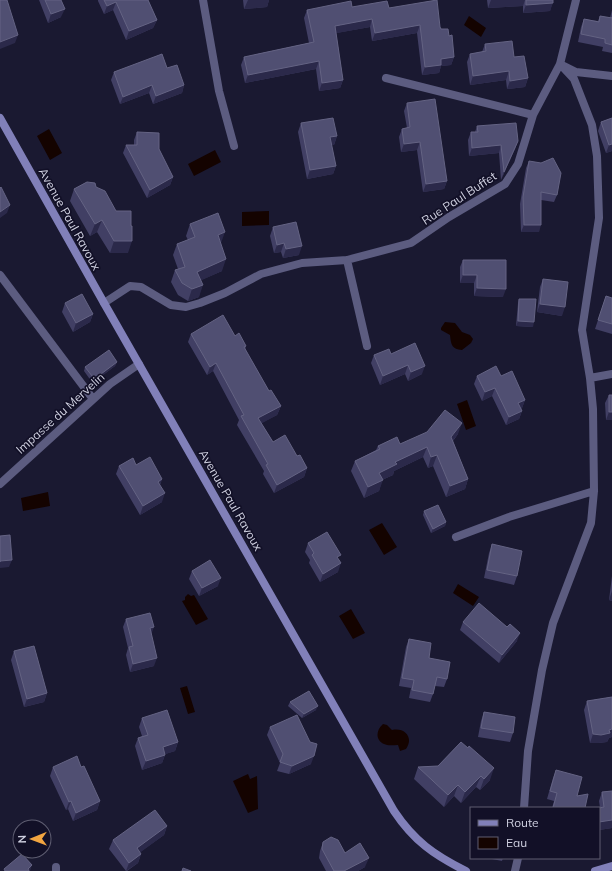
<svg xmlns="http://www.w3.org/2000/svg" width="612" height="871" font-family="Mulish,sans-serif">
<rect width="100%" height="100%" fill="#1a1931"/>
<!-- water -->
<path fill="#140300" d="M469,16L486,28L481,37L464,25Z
M49,129L62,153L50,160L37,136Z
M215,150L221,162L194,176L188,164Z
M269,211V225L242,226V212Z
M445,322L455,323L462,332L470,335L473,339L471,343L462,350C452,349 451,345 450,335L441,330V328Z
M467,400L476,426L466,430L457,404Z
M48,492L50,506L23,511L21,498Z
M382,523L397,547L384,555L369,530Z
M458,584L479,597L473,606L453,593Z
M188,594L191,596L194,595L208,619L196,625L182,601L185,600V597Z
M351,609L365,633L353,639L339,616Z
M187,686L195,712L188,714L180,688Z
M383,724L387,725L392,730C405,727 414,738 406,749L400,751L398,745C393,745 388,746 384,744C375,740 376,730 383,724Z
M248,774L250,779L257,776L258,809L248,813L233,781Z"/>
<g fill="none" stroke-linecap="round" stroke-linejoin="round">
<!-- street -->
<path stroke="#5c5c80" stroke-width="8" d="M203,0L219,91L234,146
M564,66L576,72L612,76
M386,78L533,115
M347,260L367,346
M0,275L93,399
M104,303L130,286L141,287L171,305L186,307L200,303L225,293L261,274L302,263L347,260L411,243L449,217L505,184L518,164L533,115L560,64L576,0
M590,378L612,374
M0,484L110,384L139,364
M456,537L509,517L594,491
M524,808L528,751L542,670L553,623L591,523L594,491L593,409L590,378L582,330L599,218L597,156L592,125L574,79L560,64
M56,867V871
M515,871L518,858"/>
<!-- secondary -->
<path stroke="#8180b9" stroke-width="8" d="M0,118L104,303L394,811C414,841 434,855 466,871
M595,871L612,866"/>
</g>
<!-- wall -->
<path fill="#413f64" d="M39,0H61V17L48,23Z
M98,0H148L157,20L153,28L126,40L113,10L104,14L98,1Z
M243,0H269L267,7L244,9Z
M487,0H553L550,11L523,13V6L488,8Z
M352,7L389,8L440,27L441,29L449,36L454,57L451,65L441,66L439,73L422,75L417,33L372,41L370,27L336,33L343,80L340,88L319,91L316,69L245,83L241,65L244,57L309,43L304,18L307,10Z
M612,10V53L602,51L603,47L578,42L581,27L584,19L598,21L600,16L610,18Z
M485,44L514,57L528,78L525,87L507,89L506,80L470,85L467,62L470,54L482,52Z
M167,68L184,85L182,93L153,104L149,93L120,104L111,80L114,72Z
M407,103L447,181L444,189L423,192L417,150L401,152L399,137L402,129L407,128L404,111Z
M612,118V151L606,153L598,131L601,122Z
M301,123L337,136L334,145H331L336,166L333,174L307,179L298,132Z
M477,126L518,141L515,149L501,180L499,153L469,156L468,140L471,132H475Z
M137,132L159,149L173,177L170,185L147,198L123,153L126,145H134V140Z
M529,161L557,195L554,202L541,200L539,232H521L520,204L526,168Z
M87,182L128,253H110L97,232L90,236L70,201L74,189Z
M190,224L221,243L222,271L201,280L199,297L188,301L178,295L171,282L175,270L178,269L173,255L177,244L188,240L186,236Z
M273,227L299,255L283,258L281,252L274,253L270,236Z
M463,260L503,297L474,296V283H460V267Z
M543,279L562,316L537,312L540,287Z
M606,296L612,298V334L595,329Z
M519,299L533,327L516,326L518,303Z
M65,303L93,314L90,322L73,332L62,312Z
M191,334L235,336L246,346L245,350L269,391L281,406L277,415L261,423L273,442L297,456L307,468L304,477L274,493L263,474L264,471L237,425L239,420L213,371L207,375L188,342Z
M391,354L422,374L408,381L405,374L380,385L371,363L374,355Z
M117,362L115,366L99,378L94,385L84,371L85,367Z
M477,376H501L525,400L522,408L521,409L522,411L519,419L506,425L492,396L482,401L474,384Z
M609,395H612V420H606L605,403Z
M458,434L453,441L468,479L465,489L446,497L433,466L428,468L423,457L394,471L393,475L382,480L379,491L364,498L351,471L355,461L376,450L378,446L400,444Z
M136,465L162,479L160,485L162,502L140,515L116,474L119,466Z
M424,511L446,522L445,526L431,533L423,515Z
M308,543L339,560L338,572L320,582L309,563L310,560L305,552Z
M492,544L517,576L514,585L484,578L489,553Z
M192,571L218,586L199,596L189,579Z
M612,576V601L609,600Z
M126,619L151,635L154,666L130,672L126,655L128,648L123,627Z
M463,622L517,641L499,663L460,630Z
M409,639L429,658L447,679L444,687L435,686L433,694L430,702L409,698L411,688L399,686L406,647Z
M14,651L47,693L44,702L24,707L11,660Z
M612,697V737L609,738L607,742L598,743H590L584,710L587,701Z
M290,702L316,710L302,718L288,706Z
M484,712L513,733L510,742L478,737L481,721Z
M142,718L178,742L175,751L165,754V755L162,763L142,770L135,746L138,738L142,736L139,727Z
M270,727L311,764L289,774L277,771L280,763L267,735Z
M461,742L490,780L480,790L476,787L461,803L454,796L444,807L414,779L418,767L438,766Z
M53,767H81L100,801L97,810L73,821L68,809L66,810L50,776Z
M556,770L577,796L585,808H552L554,801L547,799L553,778Z
M612,791V828L599,830V808H600L599,801L602,792Z
M167,826L164,835L140,852L141,854L138,863L127,871H126L109,849L113,840Z
M323,842L345,853L365,867L358,871H326L319,858L320,851Z
M487,858H503L502,861Z"/>
<!-- shaded-wall -->
<path fill="#2b294a" d="M248,0H269L267,7L244,9Z
M491,0H525L523,6L488,8Z
M116,2L113,10L104,14L107,6Z
M553,3L550,11L523,13L526,5Z
M65,9L61,17L48,23L51,14Z
M372,19L370,27L332,34L335,26Z
M157,20L153,28L126,40L129,31Z
M420,25L417,33L372,41L375,33Z
M18,35L15,43L0,49V42Z
M454,57L451,65L441,66L439,73L422,75L425,67L441,59Z
M319,61L316,69L245,83L248,75Z
M509,71L506,80L470,85L473,76Z
M528,78L525,87L507,89L510,81Z
M343,80L340,88L319,91L322,83Z
M152,85L149,93L120,104L123,97Z
M184,85L182,93L153,104L156,96Z
M337,136L334,145L327,146L330,137Z
M518,141L515,149L501,180L504,172Z
M420,142L417,150L401,152L404,144Z
M612,144V151L606,153L609,145Z
M501,145L499,153L469,156L472,148Z
M336,166L333,174L307,179L310,170Z
M173,177L170,185L147,198L150,190Z
M447,181L444,189L423,192L426,184Z
M10,205L7,213L0,218V212Z
M102,220L97,232L90,236L95,224Z
M524,225H541L539,232H521Z
M225,232L221,243L218,235Z
M114,241H132L128,253H110Z
M284,243L281,252L274,253L277,245Z
M302,246L299,255L283,258L286,249Z
M226,259L222,271L193,284L197,272Z
M463,275H477L474,283H460Z
M203,285L199,297L188,301L192,289Z
M477,288L506,289L503,297L474,296Z
M540,304L565,307L562,316L537,312Z
M93,314L90,322L73,332L76,323Z
M518,321L534,322L533,327L516,326Z
M117,362L115,366L99,378L94,385L96,381L101,374Z
M216,363L213,371L207,375L210,367Z
M408,365L405,374L380,385L383,376Z
M425,366L422,374L408,381L411,372Z
M495,388L492,396L482,401L485,392Z
M525,400L522,408L515,411L518,403Z
M281,406L277,415L255,427L258,418Z
M522,411L519,419L506,425L509,417Z
M609,412H612V420H606Z
M462,423L458,434L447,448L451,437Z
M427,447L423,457L394,471L393,475L375,483L379,473L395,462Z
M437,455L433,466L428,468L431,457Z
M307,468L304,477L274,493L277,485Z
M162,479L159,488L158,482Z
M468,479L465,489L446,497L450,486Z
M383,480L379,491L364,498L368,487Z
M165,493L162,502L140,515L143,506Z
M446,522L445,526L431,533L433,529Z
M12,560L9,567L0,568V561Z
M341,563L338,572L320,582L323,574Z
M221,578L218,586L199,596L202,588Z
M612,591V601L609,600Z
M154,627L151,635L150,628Z
M520,633L517,641L499,663L502,655Z
M157,658L154,666L130,672L133,664Z
M47,693L44,702L24,707L27,699Z
M318,706L316,710L302,718L304,714Z
M612,729V737L609,738L607,742L598,743H590L593,734Z
M178,742L175,751L160,756L163,747Z
M165,755L162,763L142,770L146,761Z
M314,756L311,764L289,774L292,766Z
M494,768L490,780L480,790L484,779Z
M481,776L476,787L461,803L465,792Z
M458,785L454,796L444,807L448,795Z
M71,801L68,809L66,810L69,802Z
M100,801L97,810L73,821L76,813Z
M612,820V828L599,830V822Z
M167,826L164,835L134,857L137,848Z
M141,854L138,863L126,871L129,863Z
M369,858L365,867L358,871H344Z
M32,865L30,871H27L28,869Z"/>
<!-- building -->
<path fill="#504f72" stroke="#646383" d="M0,0H7L18,35L0,42Z
M45,0H61L65,9L51,14Z
M104,0H148L157,20L129,31L116,2L107,6Z
M437,0L440,27L441,29H448L449,36L452,35L454,57L441,59V65L425,67L420,25L375,33L372,19L335,26L343,80L322,83L319,61L248,75L244,57L314,42L307,10L351,1L352,7L387,1L389,8Z
M526,0H553V3L526,5Z
M600,16L612,18V17V45L605,43V39L581,34L584,19L599,22Z
M512,41L514,57L524,56L528,78L510,81L509,71L473,76L470,54L486,51L485,44Z
M162,54L167,68L177,65L184,85L156,96L152,85L123,97L114,72Z
M435,99L447,181L426,184L420,142L404,144L402,129L410,127L407,103Z
M333,118L337,136L330,137L336,166L310,170L301,123Z
M612,118V144L609,145L601,122Z
M516,123L518,141L504,172L501,145L472,148L471,132H478L477,126Z
M137,132L159,133V149L173,177L150,190L126,145H137Z
M553,158L561,173L557,195L541,192V225H524L523,197L529,161L541,163Z
M87,182L95,183L96,187L105,191L116,211H131V226H132V241H114L102,220L95,224L74,189Z
M1,187L10,205L0,212V188Z
M218,213L225,232L218,235L226,259L197,272L203,285L192,289L182,283L175,270L185,267L177,244L195,237L190,224Z
M296,222L302,246L286,249L284,243L277,245L273,227Z
M463,260H506V289L477,288V275H463Z
M543,279L568,282L565,307L540,304Z
M82,294L93,314L76,323L65,303Z
M606,296L612,298V324L598,320Z
M519,299H536L534,322L518,321Z
M223,315L235,336L239,333L246,346L244,347L269,391L271,390L281,406L258,418L273,442L285,435L297,456L300,455L307,468L277,485L266,465L268,464L241,416L244,415L216,363L210,367L191,334Z
M415,343L425,366L411,372L408,365L383,376L374,355L389,349L391,354Z
M109,350L117,362L101,374L96,381L85,367Z
M496,366L501,376L512,371L525,400L518,403L522,411L509,417L495,388L485,392L477,376Z
M609,395H612V412H609Z
M445,410L462,423L451,437L468,479L450,486L437,455L431,457L427,447L395,462L397,464L379,473L383,480L368,487L355,461L380,449L378,446L397,437L400,444L427,432Z
M150,457L162,479L158,482L165,493L143,506L119,466L133,458L136,465Z
M438,505L446,522L433,529L424,511Z
M327,532L341,555L337,557L341,563L323,574L312,555L314,553L308,543Z
M10,535L12,560L0,561V562V536Z
M492,544L522,551L517,576L487,570Z
M210,560L221,578L202,588L192,571Z
M479,603L507,627L510,624L520,633L502,655L463,622Z
M150,613L154,627L150,628L157,658L133,664L129,647L133,646L126,619Z
M409,639L431,643L429,658L450,662L447,679L437,677L433,694L412,690L414,680L402,678Z
M34,646L47,693L27,699L14,651Z
M309,691L318,706L304,714L290,702Z
M612,697V729L609,730L610,733L601,735L593,734L587,701Z
M167,710L178,742L163,747L165,755L146,761L138,738L148,735L142,718Z
M484,712L515,717L513,733L481,728Z
M297,715L310,742L317,744L314,756L292,766L280,762L283,754L270,727Z
M461,742L468,748L469,746L494,768L484,779L481,776L465,792L458,785L448,795L418,767L438,766Z
M77,756L81,767L84,766L100,801L76,813L71,801L69,802L53,767Z
M556,770L582,777L577,796L588,794L585,808H553L557,793L550,791Z
M612,791V820L599,822V808L604,807L602,792Z
M155,810L167,826L137,848L141,854L129,863L113,840Z
M331,837L338,840L345,853L360,843L369,858L344,871H334L322,849L323,842Z
M22,854L32,865L28,869L29,871H5L4,869Z
M183,868L191,871H182Z"/>
<g text-anchor="middle" dominant-baseline="central" stroke-width="3.5" stroke-linejoin="round" paint-order="stroke">
<!-- street labels -->
<g font-size="12" fill="#d0d1e1" stroke="#121027">
<text transform="translate(459 198) rotate(-33)">Rue Paul Buffet</text>
<text transform="translate(70 219) rotate(61)">Avenue Paul Ravoux</text>
<text transform="translate(60 413) rotate(-42)">Impasse du Mervelin</text>
<text transform="translate(231 500) rotate(60)">Avenue Paul Ravoux</text>
</g>
</g>
<!-- legend -->
<rect x="470" y="807" width="130" height="52" fill="#121027" stroke="#5e5d71"/>
<rect x="478" y="820" width="20" height="6" fill="#8180b9" stroke="#5e5d71"/>
<text x="506" y="827" font-size="12" fill="#d0d1e1">Route</text>
<rect x="478" y="837" width="20" height="12" fill="#140300" stroke="#5e5d71"/>
<text x="506" y="847" font-size="12" fill="#d0d1e1">Eau</text>
<!-- north arrow -->
<g transform="translate(32 839) rotate(269)"><circle r="19" fill="#121027" stroke="#5e5d71"/>
<path d="M0-3L7 15L0 10L-7 15Z" fill="#f2a541"/>
<text y="-6" font-size="11" font-weight="bold" text-anchor="middle" fill="#d0d1e1">N</text>
</g>
</svg>
